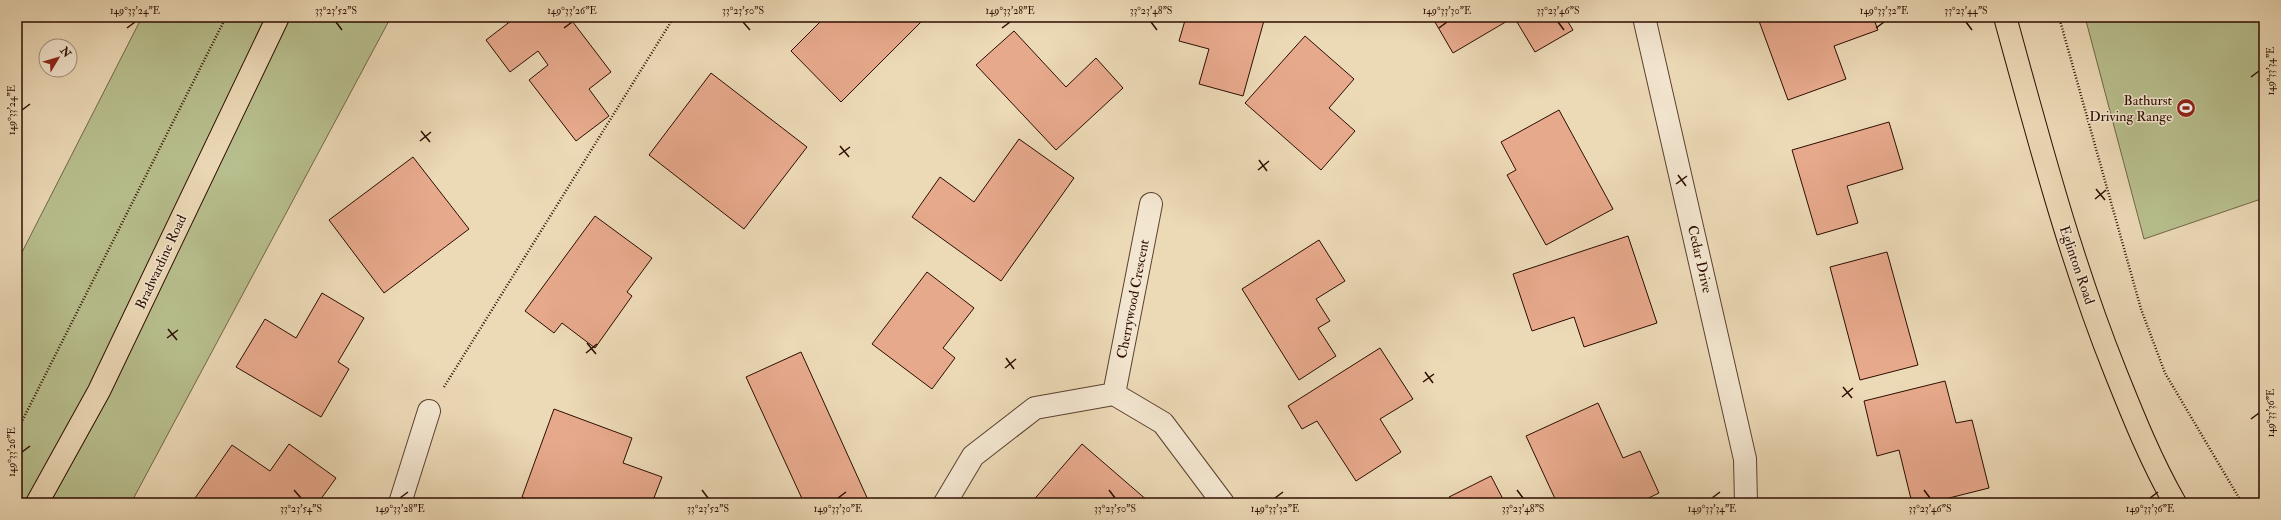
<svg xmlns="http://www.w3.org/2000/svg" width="2281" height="520" font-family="'IM FELL Double Pica',serif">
<rect width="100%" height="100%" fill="#ecd9b6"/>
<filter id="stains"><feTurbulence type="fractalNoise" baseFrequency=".005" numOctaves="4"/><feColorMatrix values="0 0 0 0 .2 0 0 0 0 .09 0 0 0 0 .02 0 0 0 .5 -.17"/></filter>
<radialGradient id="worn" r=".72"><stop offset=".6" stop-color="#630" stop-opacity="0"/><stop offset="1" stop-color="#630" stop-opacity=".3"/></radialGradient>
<!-- green -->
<path fill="#b8bf8e" stroke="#726647" d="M142,17H391L131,503H17V262Z
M2085,17H2264V198L2144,239Z"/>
<!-- building -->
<path fill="#e7a98c" stroke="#2c0d00" d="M516,17H533L535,19L537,17H569L611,72L589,89L609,116L576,141L529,80L548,65L538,51L510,72L486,40Z
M825,17H922L924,19L841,102L791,51Z
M1186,17H1265L1243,96L1199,84L1209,49L1179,41Z
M1432,17H1565L1573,30L1535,52L1514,17L1453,53Z
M1770,17H1873L1878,30L1834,46L1846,79L1788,100L1759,21Z
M1014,31L1066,87L1096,58L1123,88L1056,150L976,65Z
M1305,36L1354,79L1329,108L1355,131L1321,170L1245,103Z
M711,73L807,147L744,229L649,155Z
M1559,110L1613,209L1546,245L1507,175L1516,170L1501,142Z
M1889,122L1903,169L1847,186L1858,223L1817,235L1792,150Z
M1019,139L1074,178L1001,281L912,217L940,177L974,202Z
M413,157L469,229L384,293L329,220Z
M595,216L652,258L627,292L632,296L595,348L562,323L554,333L525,311Z
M1628,236L1657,323L1584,347L1574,317L1532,331L1513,274Z
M1319,240L1345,281L1316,299L1330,321L1318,328L1336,356L1299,380L1242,289Z
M1887,252L1918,365L1860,380L1830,267Z
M927,272L974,308L943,348L955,358L932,389L872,344Z
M322,293L364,318L338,362L349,369L321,417L236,367L265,319L296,338Z
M1380,348L1413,399L1380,419L1401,452L1356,481L1317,421L1302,429L1288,406Z
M801,352L869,502L867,503H804L746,377Z
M1945,381L1956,423L1972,420L1989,488L1929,503H1912L1899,450L1877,456L1864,401Z
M1598,403L1623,458L1640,451L1659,493L1638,503H1557L1526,436Z
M554,409L632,438L623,463L662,477L652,503H537L522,497Z
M289,444L336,478L318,503H196L193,501L232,445L270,471Z
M1082,444L1148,501L1147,503H1031Z
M1491,476L1505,503H1453L1449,497Z"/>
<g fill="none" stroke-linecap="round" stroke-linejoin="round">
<!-- minor casing -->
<g stroke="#5c402e" stroke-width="24">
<path id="minor" d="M1644,17L1745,459L1746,503
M1114,394L1151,204
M400,503L429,411
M945,503L973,456L1035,408L1114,394L1163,423L1223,503"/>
</g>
<!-- major casing -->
<g stroke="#2c0d00" stroke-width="24">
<path id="major" d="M2005,17C2038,136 2069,256 2115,371C2133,416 2151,461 2175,503
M37,503L99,391L278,17"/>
</g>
<!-- path -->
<path stroke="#2c0d00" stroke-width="2.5" stroke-dasharray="1 2" stroke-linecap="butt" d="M2059,17L2141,309L2165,373L2242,503
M444,387L674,17
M17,431L226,17"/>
<!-- minor -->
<use href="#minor" stroke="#f3e6d0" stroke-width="22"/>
<!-- major -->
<use href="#major" stroke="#ecd9b6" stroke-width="22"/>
</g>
<!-- ticks -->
<path fill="none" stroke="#2c0d00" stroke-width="1.5" d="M336,22L342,30M743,22L750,30M1151,22L1157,30M1558,22L1564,30M1966,22L1972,30M127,28L135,22M564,28L572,22M1002,28L1010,22M1439,28L1447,22M1876,28L1884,22M2251,77L2259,71M22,110L30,104M421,131L430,142M420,141L431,132M840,146L849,157M839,155L850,147M1259,160L1267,171M1258,170L1269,161M1678,175L1686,186M1676,184L1687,176M2096,189L2105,200M2095,199L2106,190M168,329L177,340M167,338L178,330M587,343L596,354M586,353L597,344M1006,358L1014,369M1005,368L1016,359M1425,372L1433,383M1423,382L1434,374M1843,387L1852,398M1842,397L1853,388M2251,419L2259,413M22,452L30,446M294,490L301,498M702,490L708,498M1109,490L1115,498M1517,490L1523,498M1924,490L1930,498M400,498L408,492M838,498L846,492M1275,498L1283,492M1712,498L1720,492M2150,498L2158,492"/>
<!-- icons -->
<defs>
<g id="stadium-disc" transform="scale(1)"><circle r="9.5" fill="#8f2418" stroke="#f3e6d0"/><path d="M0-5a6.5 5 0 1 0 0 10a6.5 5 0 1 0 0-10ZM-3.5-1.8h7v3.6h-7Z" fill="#fff"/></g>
</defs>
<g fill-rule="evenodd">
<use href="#stadium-disc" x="2186" y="108"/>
</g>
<g text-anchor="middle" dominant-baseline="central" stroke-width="3" stroke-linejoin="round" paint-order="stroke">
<!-- poi labels -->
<g font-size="14" fill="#2c0d00" stroke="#f3e6d0" text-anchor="end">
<text x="2172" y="100">Bathurst<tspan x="2172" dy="16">Driving Range</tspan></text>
</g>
<!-- street labels -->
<g font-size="14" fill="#2c0d00" stroke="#f3e6d0">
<text transform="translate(1700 259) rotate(77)">Cedar Drive</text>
<text transform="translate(161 262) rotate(-65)">Bradwardine Road</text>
<text transform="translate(2077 265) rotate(71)">Eglinton Road</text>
<text transform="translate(1133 299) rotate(-79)">Cherrywood Crescent</text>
</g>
</g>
<!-- margin -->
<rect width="2281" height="520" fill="none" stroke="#ecd9b6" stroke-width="44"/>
<!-- north arrow -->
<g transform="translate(58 58) rotate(52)"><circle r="19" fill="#f3e6d0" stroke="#a38f7d"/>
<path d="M0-3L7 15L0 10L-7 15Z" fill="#8f2418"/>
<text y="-6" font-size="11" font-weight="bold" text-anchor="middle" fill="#2c0d00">N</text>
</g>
<rect x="22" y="22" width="2237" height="476" fill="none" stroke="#2c0d00" stroke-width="1.5"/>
<g font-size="10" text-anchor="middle" fill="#2c0d00">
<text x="135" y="14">149°33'24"E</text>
<text x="336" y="14">33°23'52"S</text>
<text x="572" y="14">149°33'26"E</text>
<text x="743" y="14">33°23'50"S</text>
<text x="1010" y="14">149°33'28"E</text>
<text x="1151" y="14">33°23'48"S</text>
<text x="1447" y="14">149°33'30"E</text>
<text x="1558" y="14">33°23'46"S</text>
<text x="1884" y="14">149°33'32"E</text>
<text x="1966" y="14">33°23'44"S</text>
<text transform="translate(2270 71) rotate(-90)" y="4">149°33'34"E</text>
<text transform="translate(11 110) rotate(-90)" y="4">149°33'24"E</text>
<text transform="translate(2270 413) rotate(-90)" y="4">149°33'36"E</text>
<text transform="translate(11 452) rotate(-90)" y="4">149°33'26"E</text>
<text x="301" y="512">33°23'54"S</text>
<text x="400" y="512">149°33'28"E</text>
<text x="708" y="512">33°23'52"S</text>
<text x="838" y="512">149°33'30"E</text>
<text x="1115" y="512">33°23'50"S</text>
<text x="1275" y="512">149°33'32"E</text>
<text x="1523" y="512">33°23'48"S</text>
<text x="1712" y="512">149°33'34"E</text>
<text x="1930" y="512">33°23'46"S</text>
<text x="2150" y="512">149°33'36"E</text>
</g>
<rect width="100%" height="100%" filter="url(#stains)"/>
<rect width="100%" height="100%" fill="url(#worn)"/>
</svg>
